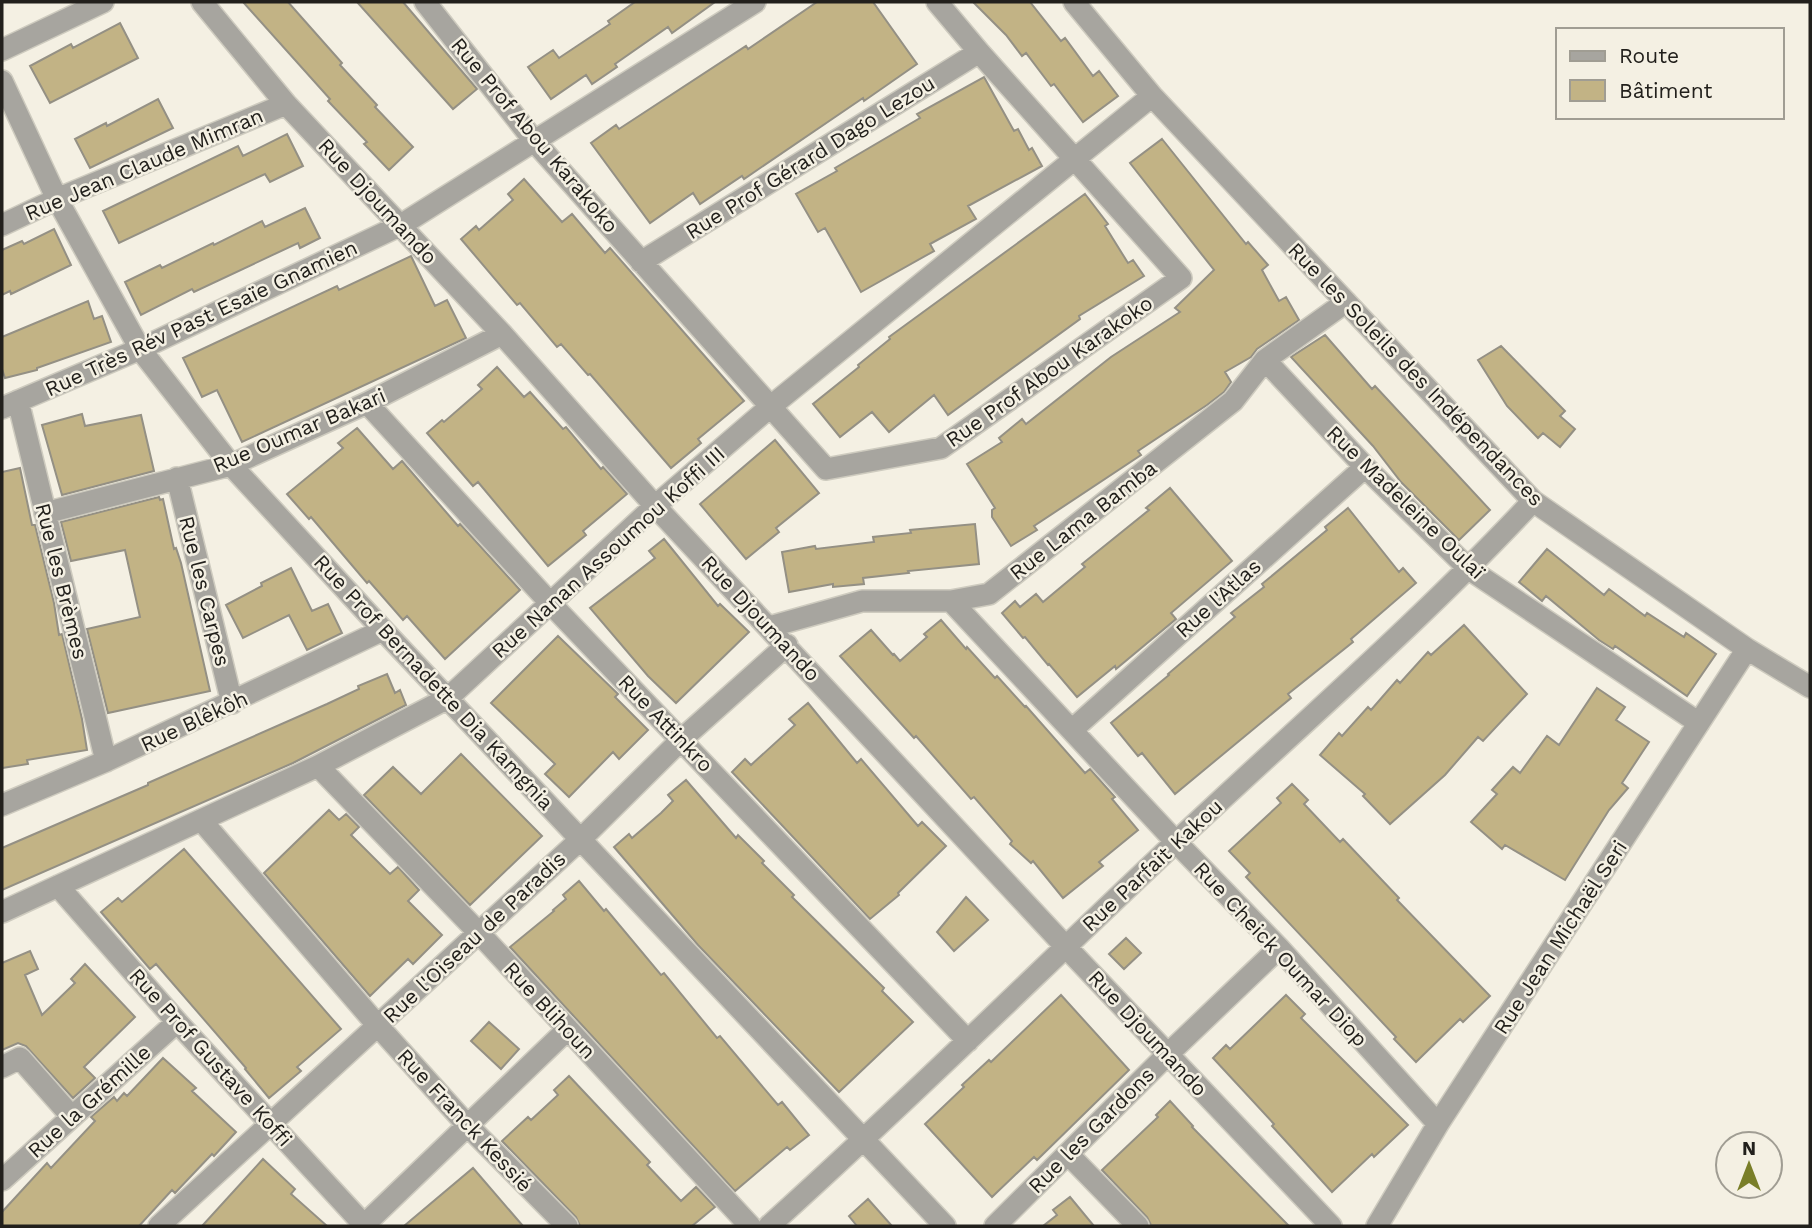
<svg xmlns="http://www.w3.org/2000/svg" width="1812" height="1228" font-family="'Work Sans',sans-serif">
<rect width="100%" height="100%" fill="#f4f0e3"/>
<!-- building -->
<path fill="#c2b385" stroke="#949084" stroke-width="2" d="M243,2H288L342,63L340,65L377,105L375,107L413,147L389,170L364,144L367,142L328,101L330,99Z
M357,2H403L477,89L453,109Z
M635,2H715L672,33L668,27L615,64L617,67L592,84L586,75L551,99L528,67L553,50L559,58L610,24L608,21Z
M817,2H873L917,64L864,101L863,98L744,179L742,176L700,204L693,193L650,223L591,143L616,125L619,129L746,46L748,49Z
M973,2H1030L1061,41L1065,38L1093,76L1099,71L1118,96L1083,122L1054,84L1051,86L1026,53L1022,56L1006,35Z
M120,23L138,58L50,103L30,66L71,44L73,48Z
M984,77L1014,131L1018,129L1029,150L1032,148L1042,166L968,206L976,219L930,244L934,251L861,292L825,228L818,232L796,194L837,171L835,168L920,118L917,114Z
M158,99L173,128L90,168L75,139L106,123L107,126Z
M287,134L303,166L270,182L265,174L119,243L103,211L238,146L243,156Z
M1162,139L1246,244L1248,242L1268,265L1262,270L1279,301L1286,297L1299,320L1257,349L1251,357L1225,372L1231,382L1224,392L1207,405L1138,451L1141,455L1034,526L1037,530L1011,546L992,517V510L995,508L967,464L1002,442L999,438L1022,419L1026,424L1111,357L1180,312L1175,308L1214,270L1130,163Z
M524,179L562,222L572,214L605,253L610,248L744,401L698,439L701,443L671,468L590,374L588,375L561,344L557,347L520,303L517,305L461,239L476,226L479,230L513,200L508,194Z
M1085,194L1108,224L1105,226L1128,263L1133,260L1144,276L1079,316L1080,319L948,415L934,395L889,432L872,412L840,437L813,404L859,367L858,365L890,339L889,337Z
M305,208L320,238L300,248L298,243L194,292L192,289L141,315L125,282L160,265L162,268L213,243L214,245L262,221L265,227Z
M54,229L71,265L11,294L10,291L2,295V250L22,241L24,244Z
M411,256L435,306L447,300L466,338L242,442L217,390L202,397L183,358L337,286L339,290Z
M88,301L94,319L102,316L111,342L37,368V370L5,378L2,369V337Z
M1325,335L1372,389L1375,386L1490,510L1459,540L1401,482L1373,446L1291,357Z
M1501,346L1565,411L1560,416L1575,429L1560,447L1543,433L1538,438L1507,406L1478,360Z
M497,367L524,397L530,392L563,429L566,427L601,469L603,467L627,494L583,531L586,535L548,566L478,482L473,486L427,433L442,420L444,422L482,389L478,385Z
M82,414L85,426L141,415L154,471L62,495L42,425Z
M357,428L393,469L402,461L458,526L460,524L520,590L445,659L407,616L403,620L369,581L367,583L311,517L309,519L287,494L343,448L338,443Z
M775,440L819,493L776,528L779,532L746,559L700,504Z
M20,468L32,525H35L54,603L59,635L62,634L82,719L87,750L27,760L28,764L2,768V472Z
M1170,488L1232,561L1171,613L1176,619L1116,669L1115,666L1077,697L1049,664L1048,665L1025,637L1023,638L1002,613L1015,601L1020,607L1036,594L1043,602L1085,567L1082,564L1149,510L1146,508Z
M159,497L160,500L163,499L174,549L176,548L181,563L210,691L108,713L87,629L140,617L125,550L71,561L61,522Z
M1348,508L1399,572L1403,568L1416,583L1351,639L1353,642L1288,694L1291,698L1175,794L1142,753L1138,756L1111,723L1169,675L1168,674L1235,617L1231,613L1264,587L1262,584L1327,530L1325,527Z
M975,524L979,564L908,571L909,573L863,578L864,584L833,587V584L789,592L782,552L815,546L816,549L874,542L873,537L911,533L910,530Z
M664,539L718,606L720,604L749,632L676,703L648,676L590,608L655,558L649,551Z
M1547,549L1604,595L1609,589L1645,616L1647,613L1684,637L1686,633L1716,654L1687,696L1615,646L1613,649L1599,640L1546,596L1542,601L1519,582Z
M291,568L312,611L328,604L342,633L307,650L289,615L243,638L226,605L262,586L261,583Z
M941,620L966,649L967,647L995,678L997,676L1025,707L1026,706L1085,773L1090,769L1115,797L1112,799L1138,830L1099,862L1103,866L1063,898L1033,861L1031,863L1010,844L1012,841L974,797L971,799L916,736L914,738L840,656L871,630L893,655L894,654L900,661L927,637L924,634Z
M1464,625L1527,694L1483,741L1478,737L1445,775L1390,824L1363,796L1365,794L1320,755L1339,733L1342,736L1368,707L1371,710L1397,680L1400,683L1428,652L1431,655Z
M558,636L618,694L615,697L648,730L619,759L613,752L569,797L545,774L555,764L491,703Z
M387,674L395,693L400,690L406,705L293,763L2,890V848L148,785V783L327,704L359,689L358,686Z
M1597,688L1625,707L1616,720L1649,742L1622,783L1628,788L1609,810L1565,880L1505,845L1502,849L1471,822L1497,794L1492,790L1513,767L1520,773L1547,736L1559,745Z
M808,703L857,763L861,759L918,826L922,822L946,846L898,893L899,895L870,919L732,772L745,759L751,765L795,725L789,719Z
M461,754L542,836L470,905L364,795L393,767L421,794Z
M686,780L736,838L738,835L764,861L762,863L794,895L792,897L884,988L882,991L913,1022L839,1092L698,945L614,847L629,834L632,838L661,813L673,801L668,795Z
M1292,784L1308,800L1304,804L1340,842L1343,839L1399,898L1397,900L1490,996L1463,1022L1460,1019L1416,1062L1394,1039L1396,1037L1246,877L1250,873L1229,851L1281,803L1277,798Z
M329,810L339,820L346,814L359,827L351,835L390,874L398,867L419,890L408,901L442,935L413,964L408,959L370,996L264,873Z
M184,849L341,1029L297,1067L301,1071L269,1098L245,1069L246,1068L156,964L150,969L101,912L118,898L122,902Z
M579,881L604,911L606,909L661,975L664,973L717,1038L720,1036L778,1105L782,1102L809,1135L790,1150L787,1147L735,1191L510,947L554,911L553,910L566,899L563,895Z
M966,897L988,920L954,951L937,932Z
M1126,938L1141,953L1124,969L1109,954Z
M30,951L38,969L25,975L42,1015L75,983L71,979L85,964L135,1017L84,1067L95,1078L73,1098L26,1046L18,1043L2,1050V963Z
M1061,995L1129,1070L1037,1160L1034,1157L992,1197L925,1124L964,1087L962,1085L989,1060L991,1062Z
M1286,995L1305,1014L1301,1018L1408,1125L1374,1157L1372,1154L1332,1192L1272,1126L1274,1124L1213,1058L1226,1045L1230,1049Z
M489,1022L519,1049L501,1069L471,1041Z
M163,1058L196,1088L192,1091L236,1132L214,1156L212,1154L175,1193L172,1190L139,1226H2V1212L47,1163L51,1168L95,1121L91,1117L114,1097L117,1101L124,1093L127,1096Z
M569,1076L650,1162L647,1165L681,1201L696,1187L715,1207L692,1226H580L576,1217L502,1141L528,1117L531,1120L558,1095L554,1090Z
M1170,1101L1193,1126L1192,1127L1289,1226L1151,1225L1147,1217L1102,1170L1158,1117L1156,1115Z
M263,1159L295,1189L291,1194L327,1226H202Z
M473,1168L523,1226H404Z
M1070,1197L1094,1226H1043L1057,1215L1053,1210Z
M868,1199L892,1226H857L849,1216Z"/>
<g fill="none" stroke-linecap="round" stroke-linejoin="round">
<!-- street casing -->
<g stroke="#cecbbf" stroke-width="24">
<path id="street" d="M202,2L286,104L502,334L655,506L1066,947L1331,1226
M425,2L535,142L826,469L941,448L1181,278L979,52L937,2
M1074,2L1152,96L1533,501L1747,649L1810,687
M2,50L103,2
M2,81L57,199L140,349L231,465L383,630L945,1226
M2,225L57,199L286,104
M641,262L979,52
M1265,360L1365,467L1469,569L1699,723
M18,401L106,761
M367,403L551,604L968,1041
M2,408L140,349L401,225L755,2
M177,478L232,703
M45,513L231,465L367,403L502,334
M951,601L1176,842L1279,948L1438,1124
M769,627L862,601H951L989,594L1233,401L1265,360L1346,302
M1072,730L1365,467
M318,766L479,933L750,1226
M2,805L106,761L383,630
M201,820L378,1026L468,1126L567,1226
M58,886L177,1022L365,1226
M2,912L318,766L448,698L655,506L770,407L1152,96
M2,1067L20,1058L72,1117
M1068,1154L1138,1226
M2,1180L177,1022
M159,1226L581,839L682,739L787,645
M363,1226L568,1029
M769,1226C908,1101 1041,969 1177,841C1296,729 1421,621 1533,501
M995,1226L1168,1054L1279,948
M1377,1226L1438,1124L1747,649"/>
</g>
<!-- street -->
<use href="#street" stroke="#a7a59f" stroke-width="21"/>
</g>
<g text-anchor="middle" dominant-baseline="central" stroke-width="5" stroke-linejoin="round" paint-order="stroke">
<!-- street labels -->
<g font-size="21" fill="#22201c" stroke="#f4f0e3">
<text transform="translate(535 135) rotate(50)">Rue Prof Abou Karakoko</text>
<text transform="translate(810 157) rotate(-32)">Rue Prof Gérard Dago Lezou</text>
<text transform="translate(144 164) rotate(-23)">Rue Jean Claude Mimran</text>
<text transform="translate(378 201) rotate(47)">Rue Djoumando</text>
<text transform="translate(201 318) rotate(-25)">Rue Très Rév Past Esaïe Gnamien</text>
<text transform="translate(1049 371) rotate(-35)">Rue Prof Abou Karakoko</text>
<text transform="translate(1416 374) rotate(46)">Rue les Soleils des Indépendances</text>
<text transform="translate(299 430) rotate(-23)">Rue Oumar Bakari</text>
<text transform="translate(1406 502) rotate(44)">Rue Madeleine Oulaï</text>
<text transform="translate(1083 520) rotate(-38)">Rue Lama Bamba</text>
<text transform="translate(608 552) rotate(-42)">Rue Nanan Assoumou Koffi III</text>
<text transform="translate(62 581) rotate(76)">Rue les Brèmes</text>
<text transform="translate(205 591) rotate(76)">Rue les Carpes</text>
<text transform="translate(1218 598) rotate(-42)">Rue l'Atlas</text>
<text transform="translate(761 618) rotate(47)">Rue Djoumando</text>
<text transform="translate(434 682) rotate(47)">Rue Prof Bernadette Dia Kamgnia</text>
<text transform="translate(194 721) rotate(-25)">Rue Blêkôh</text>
<text transform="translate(666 723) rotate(46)">Rue Attinkro</text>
<text transform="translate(1152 865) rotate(-43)">Rue Parfait Kakou</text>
<text transform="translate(474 937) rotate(-43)">Rue l'Oiseau de Paradis</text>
<text transform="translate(1560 937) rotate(-57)">Rue Jean Michaël Seri</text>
<text transform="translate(1281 954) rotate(47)">Rue Cheick Oumar Diop</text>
<text transform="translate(550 1010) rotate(47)">Rue Blihoun</text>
<text transform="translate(1148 1033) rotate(47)">Rue Djoumando</text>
<text transform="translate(211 1057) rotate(48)">Rue Prof Gustave Koffi</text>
<text transform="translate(89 1101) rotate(-42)">Rue la Grémille</text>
<text transform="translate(465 1120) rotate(47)">Rue Franck Kessié</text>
<text transform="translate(1091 1130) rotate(-45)">Rue les Gardons</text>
</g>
</g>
<!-- border -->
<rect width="1812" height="1228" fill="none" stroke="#22201c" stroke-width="7"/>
<!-- legend -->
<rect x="1556" y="28" width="228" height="91" fill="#f4f0e3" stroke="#a09d93" stroke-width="2"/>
<rect x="1570" y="51" width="35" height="10" fill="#a7a59f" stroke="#a09d93" stroke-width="2"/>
<text x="1619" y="63" font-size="21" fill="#22201c">Route</text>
<rect x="1570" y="80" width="35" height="21" fill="#c2b385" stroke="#a09d93" stroke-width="2"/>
<text x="1619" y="98" font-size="21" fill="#22201c">Bâtiment</text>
<!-- north arrow -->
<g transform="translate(1749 1165)"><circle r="33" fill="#f4f0e3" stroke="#a09d93" stroke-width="2"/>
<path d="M0-5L12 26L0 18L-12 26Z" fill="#797e28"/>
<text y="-10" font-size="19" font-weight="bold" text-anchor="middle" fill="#22201c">N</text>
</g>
</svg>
